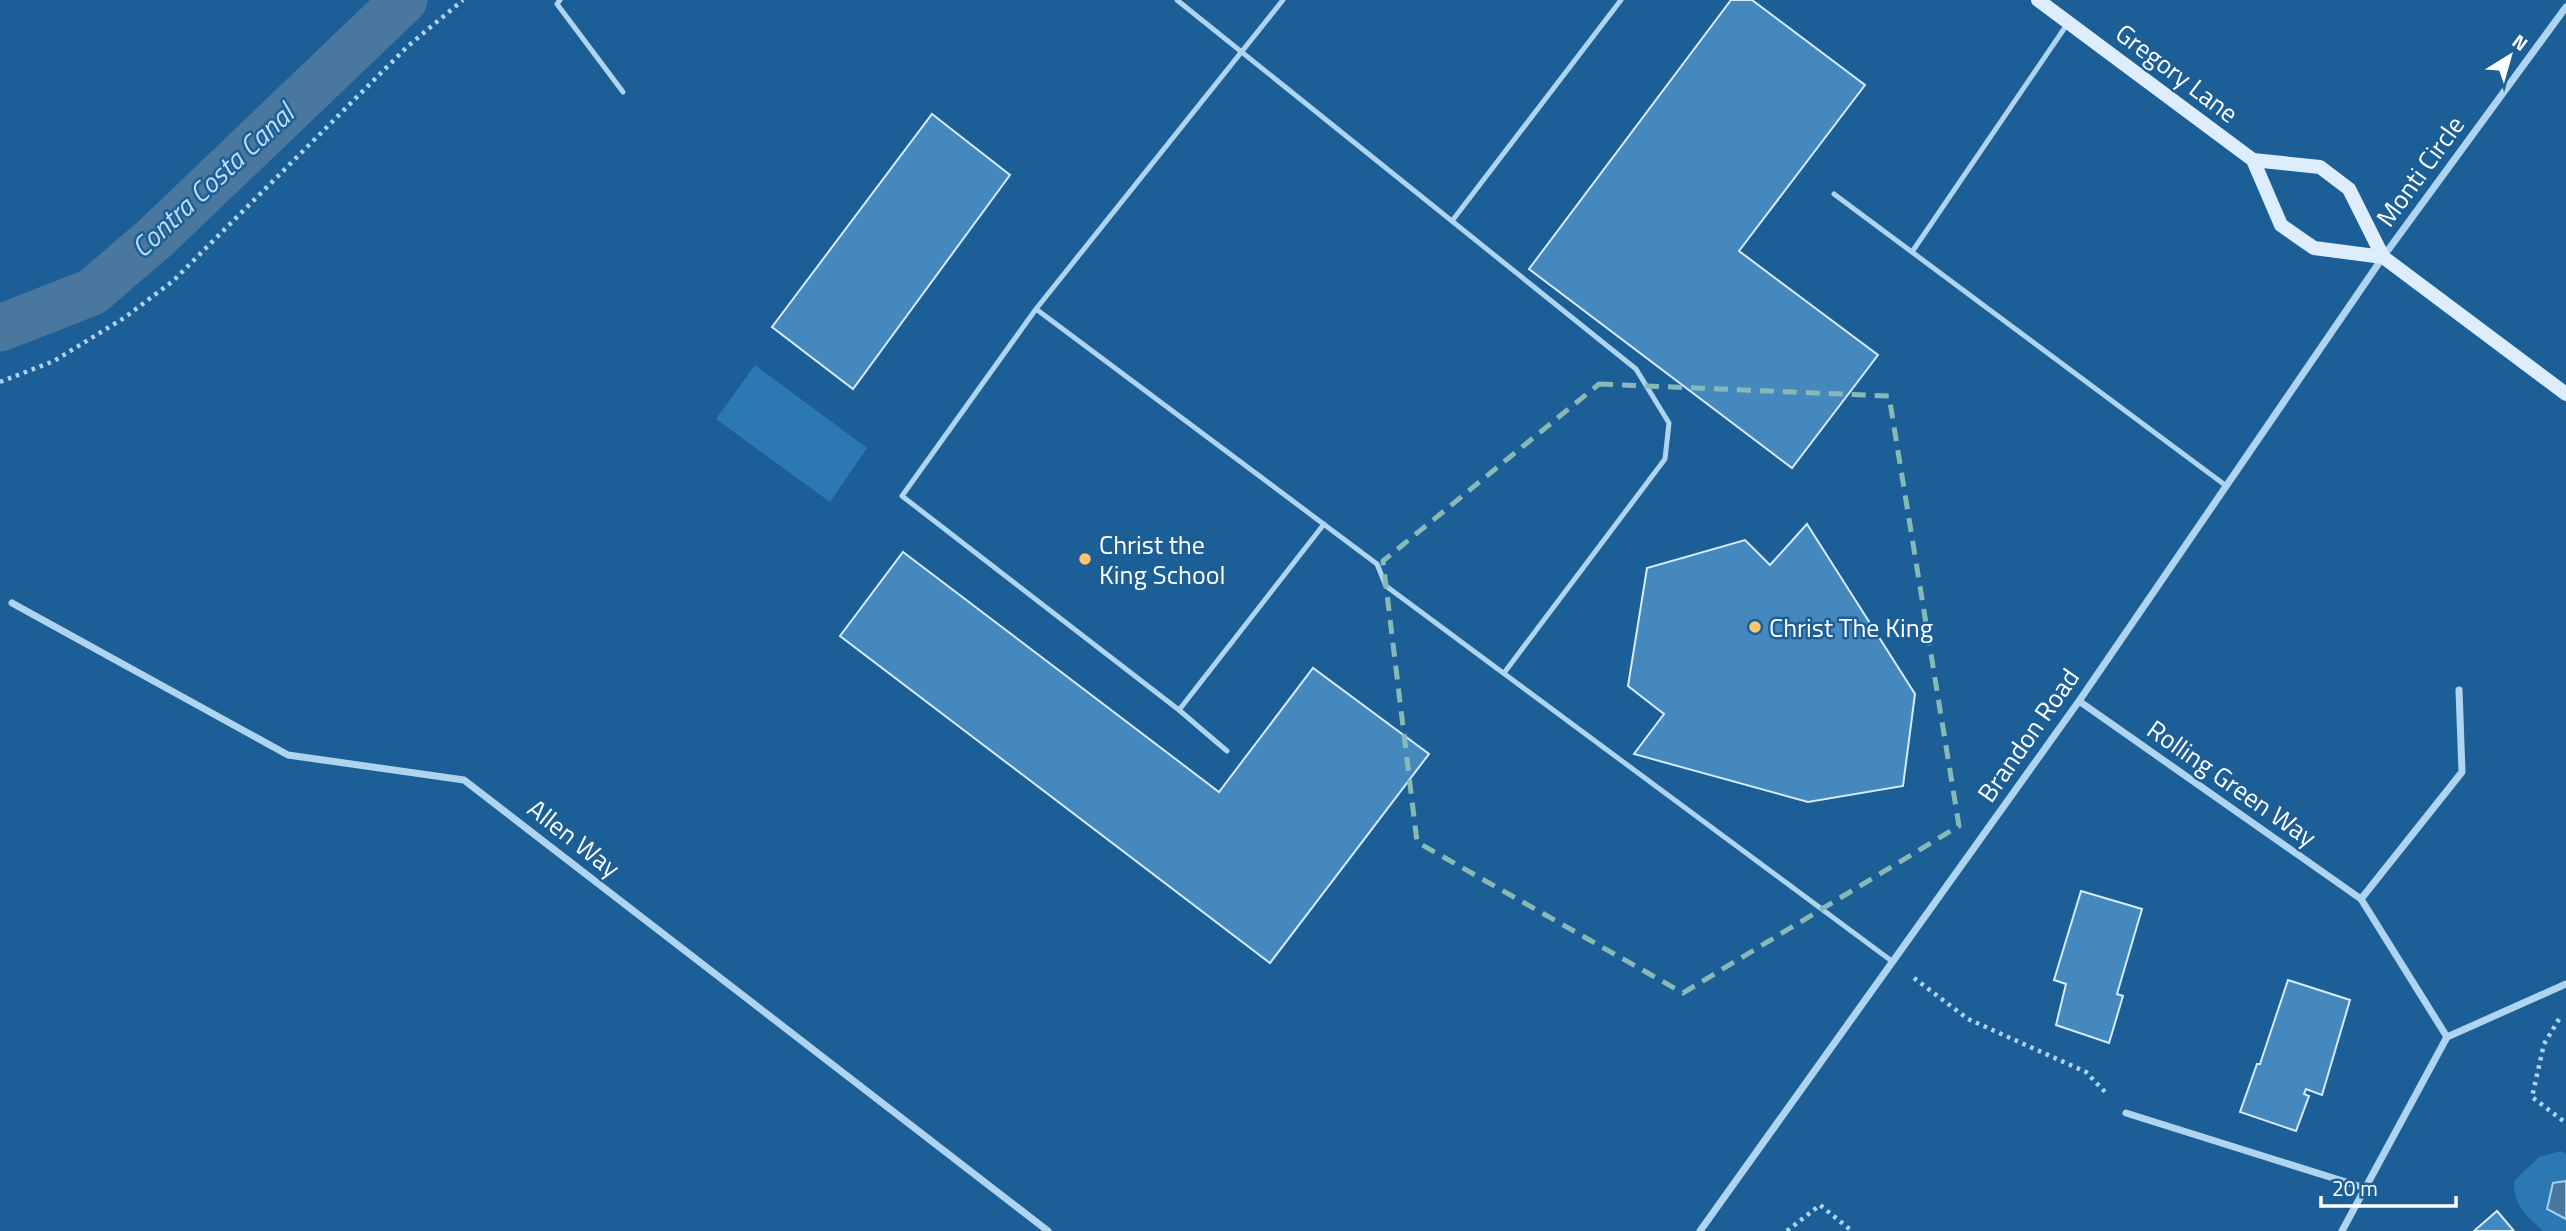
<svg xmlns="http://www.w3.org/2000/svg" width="2566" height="1231" font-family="'Titillium Web',sans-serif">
<rect width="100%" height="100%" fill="#1c5f96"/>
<!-- green -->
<path fill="#2c78b2" d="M755,365L867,448L830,502L716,419Z
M2561,1151L2566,1154V1231H2543C2526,1215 2513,1205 2514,1181L2539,1157Z"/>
<!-- water -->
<path fill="#49779e" stroke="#a2d0f1" stroke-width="2" d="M2566,1181V1219L2547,1209L2553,1183Z"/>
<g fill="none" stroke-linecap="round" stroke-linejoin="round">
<!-- canal -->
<path stroke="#49779e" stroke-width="47" d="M0,328L92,292L155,238L404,0"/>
</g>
<!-- building -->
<path fill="#4488bd" stroke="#d6ebfb" stroke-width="2" d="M1731,0H1752L1865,85L1739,251L1878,355L1792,468L1529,269Z
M932,114L1010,175L853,389L772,327Z
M1807,524L1915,694L1903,786L1808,802L1634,754L1664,714L1628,686L1647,568L1745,540L1770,565Z
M903,552L1219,792L1313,668L1429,754L1270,963L840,636Z
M2081,891L2142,909L2117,994L2123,996L2109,1043L2056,1025L2066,984L2054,980Z
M2288,980L2350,1000L2322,1095L2306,1089L2304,1094L2309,1096L2296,1131L2240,1112L2257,1064H2260Z
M2497,1211L2514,1231H2474Z"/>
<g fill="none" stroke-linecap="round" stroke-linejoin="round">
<!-- path -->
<path stroke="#afd4f0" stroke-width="4.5" stroke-dasharray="3.5 5" stroke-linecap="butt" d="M0,382L54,361L124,318L173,281L408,46L463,0
M1914,978L1968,1019L2086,1072L2108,1095
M2559,1019L2544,1044L2532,1097L2566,1123
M1787,1231L1820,1205L1852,1231"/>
<!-- service -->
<path stroke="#afd4f0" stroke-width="5" d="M560,0L557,4L623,92
M1177,0L1636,369L1669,423L1665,459L1504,673
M1834,194L2225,485
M1452,221L1621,0
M1912,252L2068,23
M1036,309L1377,564L1386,586L1893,962
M1179,710L1324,524
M1227,751L1179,710L902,496L1036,309L1283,0"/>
<!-- minor -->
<path stroke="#afd4f0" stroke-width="7" d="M12,603L288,755L464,780L1048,1231
M2079,701L2361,899L2447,1037L2566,984
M2361,899L2462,772L2459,690
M2126,1113L2365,1188
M1700,1231L2079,701L2383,257L2566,7
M2342,1231L2447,1037"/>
<!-- secondary -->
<path stroke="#ddedfb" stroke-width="14" d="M2038,0L2253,160L2281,225L2298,237L2314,248L2383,257
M2253,160L2320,167L2349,189L2383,257L2566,394"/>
</g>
<!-- marked area -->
<path fill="none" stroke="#87bab6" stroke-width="5" stroke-dasharray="14 9" stroke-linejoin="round" d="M1599,384L1889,396L1959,826L1683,993L1417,842L1383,561Z"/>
<!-- markers -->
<g fill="#ffc56e" stroke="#1c5f96" stroke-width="2.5">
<circle cx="1085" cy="559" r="7"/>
<circle cx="1755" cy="627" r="7"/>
</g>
<g text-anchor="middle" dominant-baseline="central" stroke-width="5" stroke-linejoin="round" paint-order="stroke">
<!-- street labels -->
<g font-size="26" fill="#fff" stroke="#1c5f96">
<text transform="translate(2177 73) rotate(37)">Gregory Lane</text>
<text transform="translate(2420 171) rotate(-54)">Monti Circle</text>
<text transform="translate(2028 735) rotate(-55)">Brandon Road</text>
<text transform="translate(2232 783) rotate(35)">Rolling Green Way</text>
<text transform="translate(574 838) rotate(38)">Allen Way</text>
</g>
<!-- poi labels -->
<g font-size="26" fill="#fff" stroke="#1c5f96" text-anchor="start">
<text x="1099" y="544">Christ the<tspan x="1099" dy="30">King School</tspan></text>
<text x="1769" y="627">Christ The King</text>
</g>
<!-- water labels -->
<g font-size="28" font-style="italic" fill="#bcddf6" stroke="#1c5f96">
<text transform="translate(212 180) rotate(-43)">Contra Costa Canal</text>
</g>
</g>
<!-- north arrow -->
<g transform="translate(2510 56) rotate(37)" stroke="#1c5f96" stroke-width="5" paint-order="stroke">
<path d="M0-5L12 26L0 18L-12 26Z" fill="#ffffff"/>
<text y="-10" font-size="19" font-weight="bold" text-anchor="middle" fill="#ffffff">N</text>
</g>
<!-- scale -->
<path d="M2321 1196v10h135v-10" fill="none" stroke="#ffffff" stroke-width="3.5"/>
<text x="2332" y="1196" font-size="21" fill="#ffffff" stroke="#1c5f96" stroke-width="5" paint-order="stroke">20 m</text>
</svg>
